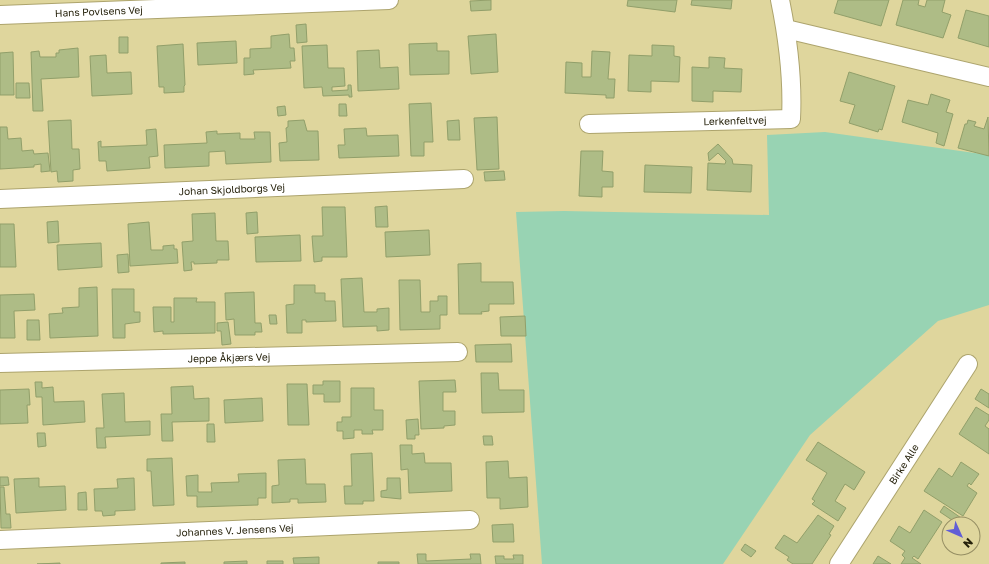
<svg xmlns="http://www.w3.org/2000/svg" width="989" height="564" font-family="'Golos Text',sans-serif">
<rect width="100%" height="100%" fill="#dfd69d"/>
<!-- green -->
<path fill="#98d3b3" d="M825,132L989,155V305L938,321L810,435L723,564H542L516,212L564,211L769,215L767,135Z"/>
<!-- building -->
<path fill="#aebc86" stroke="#919f6a" d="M491,0V10L471,11L470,1Z
M628,0H677L675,12L627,6Z
M692,0H732L731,9L691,5Z
M838,0H889L881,26L834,13Z
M903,0H919L918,5L925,7L927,0H945L942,12L951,15L943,38L896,25Z
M966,10L989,16V47L958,38Z
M306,24L307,42L297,43L296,25Z
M289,34L290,48H294L295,61H290L291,68L253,70L254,74L244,75V58H250V49L271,48V36Z
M496,34L498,72L471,74L468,36Z
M119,37H128V53H119Z
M236,41L237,63L198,65L197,43Z
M437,43V51H449V74L410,75L409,44Z
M183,44L185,85L184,86V92L164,93V87H159L157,46Z
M327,45L328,68H344L345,86L332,87V91L348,90V85H351L352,97H349V95L323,96L322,87L304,88L302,46Z
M652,45L674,46V56L680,57L679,82L651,81V92L628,91L629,55L652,56Z
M78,48L79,77L41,79L43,111H33L31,52L39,51L40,57H56V53H59V50Z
M379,50L380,68L398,67L399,89L358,91L357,51Z
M592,51L610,52L608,79H615L614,98H606V95L565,93L566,62L582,63V77H591Z
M13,52L14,95H0V53Z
M106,55L107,73L131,72L132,94L92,96L90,56Z
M709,57L725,58L724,68L742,69L741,92L713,91V102L692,101V67L709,68Z
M849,72L895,86L882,130L879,129L878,132L849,123L855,105L840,101Z
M16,83H29L30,98H16Z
M931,94L950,100L946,112L953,114L944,146L936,143L938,133L902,122L908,100L928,105Z
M431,103L433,142H424V156H411L409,104Z
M339,104H346L347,116H339Z
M285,106L286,115L278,116L277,107Z
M497,117L499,169L477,170L474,118Z
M988,117L989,156L958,148L965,124H967L968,120L976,122L974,126L984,129Z
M71,120L72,149H79L80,169L73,170V181L58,182L57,171L51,172L48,121Z
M304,120L307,131H318L319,160L280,161L279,143L287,142L286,128L288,127V121Z
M459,120L460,140H448L447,121Z
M0,127H7L8,139L21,138L22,151L33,150L34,154L48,153L50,171L41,172V164L34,165V167L0,169Z
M366,128L367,136L398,135L399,156L339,158L338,145H345L344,129Z
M156,129L158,156L149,157L150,168L107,171L106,161H99L98,142L101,141V147L147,145L146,130Z
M217,131V134L240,133V139H255L254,132H270L271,162L226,164L225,151L209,152V166L165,168L164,145L207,143L206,132Z
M718,144L732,159L733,164L752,165L751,192L707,190L708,163L725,164L726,161L718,153L709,161L708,153Z
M581,151H603L602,171L613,172V187H602V197L579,196Z
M645,165L692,167L691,193L644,192Z
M504,171L505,180L485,181L484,172Z
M387,206L388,227H376L375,207Z
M322,207H345L347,257H322V261L314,262L312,236H323Z
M257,212L258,233L247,234L246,213Z
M215,213L216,241H228L229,260H217V263L194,264V262H191L192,270L184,271L182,242L193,241L192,214Z
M58,221L59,242L48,243L47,222Z
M149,222L151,250H163V246L174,245V249H177L178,263L130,266L128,224Z
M0,224H14L16,267H0Z
M429,230L430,255L386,257L385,232Z
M300,235L301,261L256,262L255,237Z
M101,243L102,267L58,270L57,245Z
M128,254L129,272L118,273L117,255Z
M481,263V282H513L514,304H489V311L481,312L482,314H459L458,264Z
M362,278L364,312H377V309L389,308V330L377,331V326L343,327L341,279Z
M399,280H420L421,312H430V301H438V296H447V315H440V329L400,330Z
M294,285H315V293H325V301H335L336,321L306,322V320H302V333H287L286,305L294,304Z
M97,287L98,336L50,338L49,314L63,313L62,308L79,307V288Z
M112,289H134V312H140V322L125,324V338H113Z
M254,292L255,323H261L262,332H255V335H235L234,319L226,320L225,293Z
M34,294L35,310L14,311L15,338H0V295Z
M174,298H197L196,302H215V333L163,334V331L154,332L153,307H171V322H174Z
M269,315H276L277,324H270Z
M525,316L526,336H501L500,317Z
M27,320H39L40,340H27Z
M228,322L231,344L222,345L221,331H217V323Z
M511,344L512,362H476L475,345Z
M481,373H498L499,390H524V412L482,413Z
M455,380L456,392H443V411H455V425L444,426V428L421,429L419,381Z
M323,381H340V402H324V394H313V385H323Z
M35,382H42V388L53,387L54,402L84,401L85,422L43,425L42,397H36Z
M287,384H307L309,425H288Z
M193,386L194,399L209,398V421L172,422L173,441H162L161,414H172L171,387Z
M351,388H374V410H383V430H372L373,434H362V430H354V438L343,439V431H337V422H342V417H351Z
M29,389L30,405H27L28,423L0,424V390Z
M981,389L989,394V408L975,399Z
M124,393L125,422L150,421V435L105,437L106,448H97L96,428H104L102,394Z
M262,398L263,421L225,423L224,400Z
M976,407L989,415V420L985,426L989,429V454L959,434Z
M418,419L419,435H415V439H407L406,420Z
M207,424H214L215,442H207Z
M37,433H45L46,446L38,447Z
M483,436H492L493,445H484Z
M818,442L865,472L854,490L845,484L835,501L846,508L838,521L812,504L815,501L812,499L827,473L806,460Z
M400,445H412V454L424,453L425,463H451L452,491L409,493L408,469L401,470Z
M372,453L374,501H363V504H345L344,486H352L351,454Z
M172,458L174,505L153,506L151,471H147V459Z
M305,459L306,484H325L326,502L298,503V499H290V502L272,503V486L279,485L278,460Z
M508,461L509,478L527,477L528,507L500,509V498H487L486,462Z
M961,462L979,474L971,485L969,483L967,486L977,493L963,516L924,491L939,468L952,477Z
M266,473V498H258V505L197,507V496H187L186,476L198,475V492H212L211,483L239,482L238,474Z
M0,477H8L9,485L0,486Z
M39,478V487L65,486L66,510L16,513L14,479Z
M134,478L135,510L115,511V515L103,516L102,511H95L94,489L118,488L117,479Z
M387,478H400L401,499L381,497V491L387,490Z
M0,487H4L6,514H10L11,528H1Z
M86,492L87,510H78V493Z
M944,506L964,520L961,524H958L940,512Z
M924,510L942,522L918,559L914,556L912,558L921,564H901L905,558L902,555L905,551L890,541L899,526L910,533Z
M818,515L834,526L829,534L831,535L812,564H793L787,560L789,557L775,548L784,535L797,543Z
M513,524L514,542H493L492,525Z
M745,544L756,551L751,557L741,550Z
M417,554H426V561L471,559L470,554H480L481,564H418Z
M513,555H523V564H496L495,556H504V559H514Z
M878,556L891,564H873Z
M319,557V564H294L293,558Z
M247,561V564H224V562Z
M267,561H283V564H267Z
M185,562V564H161V563Z
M378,562H399V564H378Z
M60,563V564H37Z"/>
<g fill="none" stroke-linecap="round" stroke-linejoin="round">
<!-- minor casing -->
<g stroke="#ada46d" stroke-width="20">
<g id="minor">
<path id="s1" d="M0,15L389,0"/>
<path d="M786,29L989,77"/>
<path id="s2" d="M589,124L791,119C793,79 788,39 780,0"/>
<path id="s3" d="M0,199L464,179"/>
<path id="s4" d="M0,363L458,352"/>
<path id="s5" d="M0,540L470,520"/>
<path id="s6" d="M839,564L968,364"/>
</g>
</g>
<!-- minor -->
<use href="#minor" stroke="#fff" stroke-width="18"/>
</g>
<g text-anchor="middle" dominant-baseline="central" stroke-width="3" stroke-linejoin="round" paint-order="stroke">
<!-- street labels -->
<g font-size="10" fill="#25210b" stroke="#dfd69d">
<text stroke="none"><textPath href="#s1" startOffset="99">Hans Povlsens Vej</textPath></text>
<text stroke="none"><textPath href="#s2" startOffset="146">Lerkenfeltvej</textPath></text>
<text stroke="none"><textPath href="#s3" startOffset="232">Johan Skjoldborgs Vej</textPath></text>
<text stroke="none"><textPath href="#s4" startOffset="229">Jeppe Åkjærs Vej</textPath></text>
<text stroke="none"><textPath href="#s6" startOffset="119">Birke Alle</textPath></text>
<text stroke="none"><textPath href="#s5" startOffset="235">Johannes V. Jensens Vej</textPath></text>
</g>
</g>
<!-- north arrow -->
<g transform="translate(961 536) rotate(135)"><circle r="19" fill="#dfd69d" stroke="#958e63"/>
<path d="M0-3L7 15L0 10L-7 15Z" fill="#615ed6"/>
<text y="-6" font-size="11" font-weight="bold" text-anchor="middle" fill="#25210b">N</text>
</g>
</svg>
